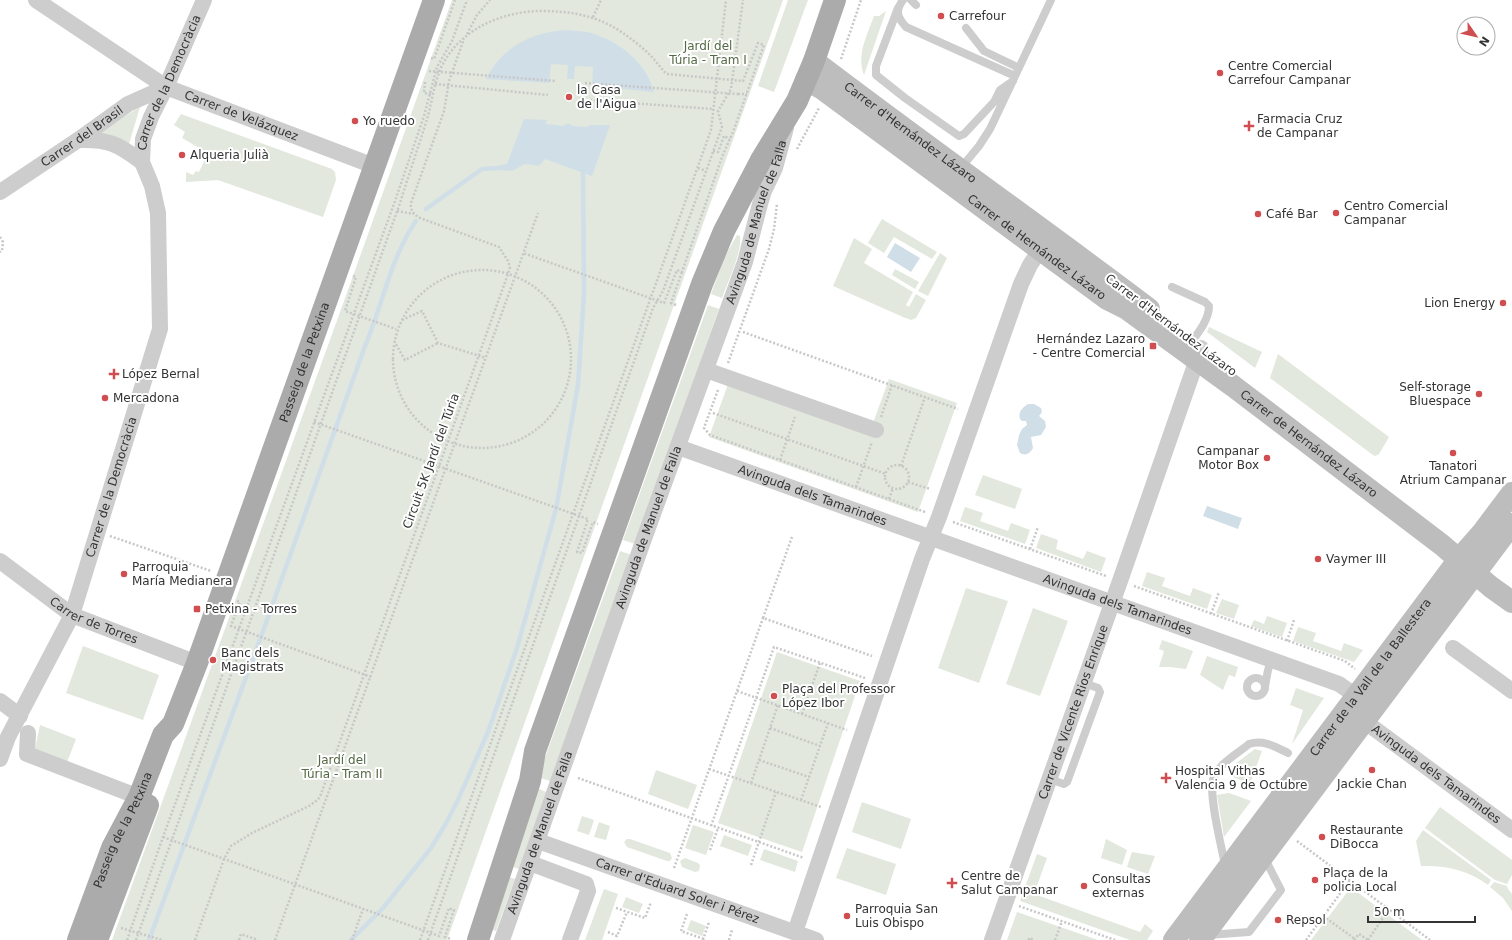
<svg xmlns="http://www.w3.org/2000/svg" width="1512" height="940" font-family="'DejaVu Sans',sans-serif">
<rect width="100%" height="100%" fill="#fff"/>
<!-- green -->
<path fill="#e2e8dd" d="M452,0H783L447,940H112L339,315Z
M788,0H808L774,92L758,86Z
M886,11L864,75C856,55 867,36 874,16H879Z
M140,107L129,144L97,133Z
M181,114L332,169L335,172L336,180L323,217L218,180L186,182V172L193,175L196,171L199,172L208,153L182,138L185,132L174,125Z
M882,219L937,252L932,259L894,237L884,253L868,243Z
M737,235L740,236C742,253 728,281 722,298L711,294L724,258Z
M854,238L872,249L864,263L913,292L906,305L909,307L916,294L926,300L916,318L911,320L903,317L833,286Z
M940,253L947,258L928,296L918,291Z
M895,269L919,282L915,289L892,275Z
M708,305L719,309L635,544L623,540Z
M1209,327L1262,352L1255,368L1207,332Z
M1278,354L1389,437L1379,454L1375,456L1373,455L1270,378Z
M732,373L873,423L889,379L957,403L918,512L709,437Z
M983,475L1022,489L1015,509L975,495Z
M965,507L983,513L980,521L1008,531L1011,523L1030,530L1025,544L960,521Z
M1041,534L1058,540L1056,549L1083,559L1087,551L1106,558L1101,572L1036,548Z
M620,551L632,555L550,781L538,777Z
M1147,572L1165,578L1162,586L1190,596L1193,588L1212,595L1207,609L1142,586Z
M966,588L1008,601L979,683L938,668Z
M1222,599L1239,605L1234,619L1216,613Z
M1033,608L1068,621L1040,696L1006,684Z
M1267,616L1287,623L1282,637L1251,626L1254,620L1264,624Z
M1298,627L1316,633L1313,641L1341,651L1344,643L1363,650L1354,662L1293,641Z
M1162,640L1193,651L1186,669L1170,667H1159L1164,651L1159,649Z
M83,646L159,675L143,720L66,693Z
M777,652L860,681L802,852L718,823Z
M1207,656L1238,667L1235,677L1229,675L1223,690L1200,675Z
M1296,688L1324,698L1292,744L1303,710L1290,705Z
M40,725L76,739L66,765L34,754Z
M1255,749L1262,751L1250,784L1235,778L1227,770Z
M656,770L697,785L688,809L648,794Z
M535,787L546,792L519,869L507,865Z
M1229,793L1251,801L1224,837L1217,795Z
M862,802L911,819L901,849L852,832Z
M1440,807L1512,860V875L1507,884L1495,880L1425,828Z
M582,816L594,820L589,835L577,831Z
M599,822L610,826L606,840L594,837Z
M693,825L714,832L706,855L685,848Z
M1423,830L1491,880L1488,885C1468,870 1446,865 1421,866L1416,841Z
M724,835L752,845L748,856L720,846Z
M627,839H630L670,853L672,858L670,861H667L627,847L624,842Z
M1106,839L1127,850L1122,865L1101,858Z
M847,848L896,864L886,895L836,878Z
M764,849L798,861L795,872L760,860Z
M1132,852L1155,856L1148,874L1127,867Z
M1037,854L1047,858L1034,894L1140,932L1145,924L1153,931L1147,940H1130L1020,901Z
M685,858L698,863L700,865L699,871L695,872L682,867L680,861Z
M503,875L515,879L496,931L487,928Z
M1494,882L1507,886L1508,889L1512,894V911L1503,898L1490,887Z
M604,889L618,894L602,940H585Z
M1351,890L1357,892L1422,940H1311L1348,891Z
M626,897L643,904L639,913L622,907Z
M1017,912L1098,940H1007Z
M691,920L706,926L702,936L687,930Z"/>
<!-- water -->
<path fill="#d0dee8" d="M566,30C574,31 583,31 591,33C619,41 647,63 654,92L592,86L593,67L575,66L574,79H567L568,65L551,64L549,83L486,79C502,47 532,32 566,30Z
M524,119L547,120L546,124L564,126L565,124H570L572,126L588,127L589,125H610L592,176L545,159L539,166L525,164L512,171L498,170L500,165L507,164Z
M895,243L920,258L911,272L887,257Z
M1028,404H1034L1041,408L1042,412L1039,416L1045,421L1046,427L1041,435L1031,437L1033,448C1030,454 1025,456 1020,453L1017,445L1019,435L1022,429L1027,425L1026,421H1022L1020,419C1018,412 1022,408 1028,404Z
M1207,506L1242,518L1238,529L1203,516Z"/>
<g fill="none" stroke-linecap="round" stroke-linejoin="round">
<!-- stream -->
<path stroke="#d0dee8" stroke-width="4.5" d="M426,209L482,169L498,168
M149,940L262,634L365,346C383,304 390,259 416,221
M351,940L383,908L431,848L445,825L457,802L488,732L517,648L556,509L578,385L584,294L583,169"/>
<!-- path -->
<path stroke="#c7c7c7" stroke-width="2.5" stroke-dasharray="2 2" stroke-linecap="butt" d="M593,17L601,0
M467,34L477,15L490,0
M431,58L434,59L455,0
M841,59L861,0
M425,82L424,93L431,94
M435,84L548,95
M738,94H747
M590,100L713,109
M797,149L819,108
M713,151L718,152L724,136L730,139
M698,168L706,171
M397,211L414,214
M0,237L3,242L2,251L0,252
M393 359a89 89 0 1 1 178 0a89 89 0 1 1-178 0Z
M353,276L356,277L345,311L396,329
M676,305L671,303L682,272
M402,320L422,311L438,343L486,358
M743,332L958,409
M394,341L405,360L438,343
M728,363L769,249L774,229L777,204
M718,390L704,428L710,435L925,512
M713,413L886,474
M881,417L892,385
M314,422L588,519L577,552L582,553L593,522L598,524
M780,460L795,417
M885 477a12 12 0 1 1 24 0a12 12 0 1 1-24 0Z
M901,466L925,397
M908,482L930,489
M856,487L872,442
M889,499L893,488
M953,522L1106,576
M110,536L211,571
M792,537L763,618L872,656
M1030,549L1038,527
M1134,586L1345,661L1355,669
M237,601L240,602L231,626L371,677
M1211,614L1219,592
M1287,641L1294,620
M737,691L847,730
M802,714L820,663
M770,728L820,746
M759,760L809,777
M709,769L821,807
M578,778L804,858
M751,783L778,705
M801,800L828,723
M711,826L774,647L865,678
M163,837L439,936L449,908L454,910L445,937L451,939
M1297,841L1430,940
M710,850L718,828
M751,865L776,792
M674,868L763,618
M1019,906L1115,940
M616,908L645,918L651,902
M687,914L681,931L704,939
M1323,916L1355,939
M121,928L162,940
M608,932L617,936L627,912
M127,940L163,837L395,201L424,116L437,67L452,41L467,0
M136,940L400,203C409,174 419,145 428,116C432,101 434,85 440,70C457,31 499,12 539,11C571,11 596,15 623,33C633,40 643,48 651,56C657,62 661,69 667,74L743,81L758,43L764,45L733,132L722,157L682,272L677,270L664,303L523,253
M195,940L224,859L231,846L252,833L309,806L316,801L320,797L508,274L510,267L508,261L499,247L420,218C413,214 410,210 411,203L444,111L449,81L464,39
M239,940L241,934L258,940
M275,940L538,213
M352,940L363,909
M420,940L711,130L726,0
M428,940L653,308L663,291L722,127L718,111L731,89L743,0
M703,940L709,922
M729,940L732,930
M1029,940V938L1034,940
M1055,940L1062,921
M1306,940L1350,880
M1354,940L1359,934L1368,940
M1368,940L1389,909"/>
<!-- lane -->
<path stroke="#cdcdcd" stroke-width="8" d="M903,0C895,11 897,17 906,27L1015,76
M911,0L916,5
M898,8L876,66V75L905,98L959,136L964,134L994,102L1000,90L1013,81
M966,28L984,51L1019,68
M960,169L979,146L990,129L1051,0
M1172,287L1205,302L1209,306C1209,319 1199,332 1192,341
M1247 687a9 9 0 1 1 18 0a9 9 0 1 1-18 0Z
M1265,686L1268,670L1272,659
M1049,779L1064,784L1067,782L1100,692L1098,688L1084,683
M1225,865C1222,848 1207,791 1214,777C1220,763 1237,754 1249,744C1263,739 1276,747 1288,753
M1208,935L1249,932L1281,890L1264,857"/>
<!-- street -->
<g stroke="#cdcdcd" stroke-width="16">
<path id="s1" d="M36,0L166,87L374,166"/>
<path d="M78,140C109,139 118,144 142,162"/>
<path id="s2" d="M0,192L78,140L128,104L166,87"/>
<path d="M706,370L876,430"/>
<path id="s3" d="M678,447L1339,684L1356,696L1364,721L1512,830"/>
<path id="s4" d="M0,561L72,615L197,663"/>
<path d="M1453,648L1512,691"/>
<path d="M0,701L20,716"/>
<path d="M28,733L27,754L139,797"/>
<path id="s5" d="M0,759L8,737L72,615L160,329L158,213L152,186L142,162L143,139L151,117L166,87L204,0"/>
<path id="s6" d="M538,841L816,940"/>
<path d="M530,863L586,884L588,891L570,940"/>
<path d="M795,932L922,559L939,517L1021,284L1030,265L1040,250"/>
<path id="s7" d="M502,940L645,536L745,262L760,204L764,191L775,168L786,128"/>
<path id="s8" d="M992,940L1120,581L1201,348"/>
</g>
<!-- secondary -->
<g stroke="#bdbdbd" stroke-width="22">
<path id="s9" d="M814,61C924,145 1038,225 1149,309"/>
<path id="s10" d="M806,80L821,88L1107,299L1127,309L1233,386L1442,545L1491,587L1512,602"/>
<path id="s11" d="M1174,940L1459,559L1482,533L1512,493"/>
<path d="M1200,940L1512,524"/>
</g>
<!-- primary -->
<g stroke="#ababab" stroke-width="22">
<path id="s12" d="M78,940L112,848L139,797L163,735L173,724L197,663L434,0"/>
<path d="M97,940L148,805"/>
<path d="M478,940L530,781L535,751L702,284L724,231L761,160L797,101L814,61L835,0"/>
</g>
<!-- path-bridge -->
<path stroke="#c7c7c7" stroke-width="2.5" stroke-dasharray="2 2" stroke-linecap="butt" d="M429,71L556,81
M585,83L738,94"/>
</g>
<!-- markers -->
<g fill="#d04e50" stroke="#fff" stroke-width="1.5">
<circle cx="941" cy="16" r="4"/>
<circle cx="1220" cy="73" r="4"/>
<circle cx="569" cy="97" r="4"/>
<circle cx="355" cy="121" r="4"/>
<path d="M1247 120h4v4h4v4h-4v4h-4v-4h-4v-4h4z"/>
<circle cx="182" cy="155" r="4"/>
<circle cx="1336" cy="213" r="4"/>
<circle cx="1258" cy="214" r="4"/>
<circle cx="1503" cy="303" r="4"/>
<rect x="1149" y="342" width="8" height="8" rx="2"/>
<path d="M112 368h4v4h4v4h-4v4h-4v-4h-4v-4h4z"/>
<circle cx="1479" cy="394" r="4"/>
<circle cx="105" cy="398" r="4"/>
<circle cx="1453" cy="453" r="4"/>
<circle cx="1267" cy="458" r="4"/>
<circle cx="1318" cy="559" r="4"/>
<circle cx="124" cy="574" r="4"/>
<rect x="193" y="605" width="8" height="8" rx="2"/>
<circle cx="213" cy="660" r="4"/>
<circle cx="774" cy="696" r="4"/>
<circle cx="1372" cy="770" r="4"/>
<path d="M1164 772h4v4h4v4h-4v4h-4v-4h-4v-4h4z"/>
<circle cx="1322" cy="837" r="4"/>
<circle cx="1315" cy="880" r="4"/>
<path d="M950 877h4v4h4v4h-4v4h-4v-4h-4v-4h4z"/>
<circle cx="1084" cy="886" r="4"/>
<circle cx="847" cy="916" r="4"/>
<circle cx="1278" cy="920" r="4"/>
</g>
<g text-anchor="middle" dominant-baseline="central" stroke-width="4" stroke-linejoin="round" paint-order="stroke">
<!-- poi labels -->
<g font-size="12" fill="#333" stroke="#fff" text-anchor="start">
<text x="949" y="16">Carrefour</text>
<text x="1228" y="66">Centre Comercial<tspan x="1228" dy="14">Carrefour Campanar</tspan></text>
<text x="577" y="90">la Casa<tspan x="577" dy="14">de l'Aigua</tspan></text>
<text x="1257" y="119">Farmacia Cruz<tspan x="1257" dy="14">de Campanar</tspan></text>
<text x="363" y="121">Yo ruedo</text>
<text x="190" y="155">Alqueria Julià</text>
<text x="1344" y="206">Centro Comercial<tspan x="1344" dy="14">Campanar</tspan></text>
<text x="1266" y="214">Café Bar</text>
<text x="1495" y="303" text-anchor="end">Lion Energy</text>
<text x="1145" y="339" text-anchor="end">Hernández Lazaro<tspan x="1145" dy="14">- Centre Comercial</tspan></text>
<text x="122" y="374">López Bernal</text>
<text x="1471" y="387" text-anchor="end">Self-storage<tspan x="1471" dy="14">Bluespace</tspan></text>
<text x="113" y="398">Mercadona</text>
<text x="1259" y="451" text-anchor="end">Campanar<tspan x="1259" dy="14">Motor Box</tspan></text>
<text x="1453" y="466" text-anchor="middle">Tanatori<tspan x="1453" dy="14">Atrium Campanar</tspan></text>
<text x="1326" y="559">Vaymer III</text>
<text x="132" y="567">Parroquia<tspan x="132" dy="14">María Medianera</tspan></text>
<text x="205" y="609">Petxina - Torres</text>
<text x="221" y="653">Banc dels<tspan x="221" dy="14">Magistrats</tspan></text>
<text x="782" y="689">Plaça del Professor<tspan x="782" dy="14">López Ibor</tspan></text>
<text x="1175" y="771">Hospital Vithas<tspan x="1175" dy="14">Valencia 9 de Octubre</tspan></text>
<text x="1372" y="784" text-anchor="middle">Jackie Chan</text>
<text x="1330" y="830">Restaurante<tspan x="1330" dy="14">DiBocca</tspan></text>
<text x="1323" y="873">Plaça de la<tspan x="1323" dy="14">policia Local</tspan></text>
<text x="961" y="876">Centre de<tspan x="961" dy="14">Salut Campanar</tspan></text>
<text x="1092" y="879">Consultas<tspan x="1092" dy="14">externas</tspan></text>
<text x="855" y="909">Parroquia San<tspan x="855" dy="14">Luis Obispo</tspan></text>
<text x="1286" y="920">Repsol</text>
</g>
<!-- park labels -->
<g font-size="12" fill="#546a45" stroke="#fff">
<text x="708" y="46">Jardí del<tspan x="708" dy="14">Túria - Tram I</tspan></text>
<text x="342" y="760">Jardí del<tspan x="342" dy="14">Túria - Tram II</tspan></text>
</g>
<!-- street labels -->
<g font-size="12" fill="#333" stroke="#fff">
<text stroke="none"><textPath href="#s5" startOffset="715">Carrer de la Democràcia</textPath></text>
<text stroke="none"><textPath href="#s1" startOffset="237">Carrer de Velázquez</textPath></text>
<text stroke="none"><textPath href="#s9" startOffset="120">Carrer d'Hernández Lázaro</textPath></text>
<text stroke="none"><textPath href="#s2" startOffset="99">Carrer del Brasil</textPath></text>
<text stroke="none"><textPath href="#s7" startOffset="762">Avinguda de Manuel de Falla</textPath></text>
<text stroke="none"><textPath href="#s10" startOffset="285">Carrer de Hernández Lázaro</textPath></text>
<text transform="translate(1171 325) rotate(37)">Carrer d'Hernández Lázaro</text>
<text stroke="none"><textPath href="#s12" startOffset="622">Passeig de la Petxina</textPath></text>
<text stroke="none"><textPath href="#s10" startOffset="621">Carrer de Hernández Lázaro</textPath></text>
<text transform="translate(431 461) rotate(-70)">Circuit 5K Jardí del Túria</text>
<text stroke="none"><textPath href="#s5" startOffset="295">Carrer de la Democràcia</textPath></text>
<text stroke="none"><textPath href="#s3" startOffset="143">Avinguda dels Tamarindes</textPath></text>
<text stroke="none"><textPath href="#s7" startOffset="438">Avinguda de Manuel de Falla</textPath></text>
<text stroke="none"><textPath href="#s3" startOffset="467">Avinguda dels Tamarindes</textPath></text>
<text stroke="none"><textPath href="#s4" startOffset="112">Carrer de Torres</textPath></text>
<text stroke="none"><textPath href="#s11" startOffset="328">Carrer de la Vall de la Ballestera</textPath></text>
<text stroke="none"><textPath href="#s8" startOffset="242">Carrer de Vicente Rios Enrique</textPath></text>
<text stroke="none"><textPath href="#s3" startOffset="839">Avinguda dels Tamarindes</textPath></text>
<text stroke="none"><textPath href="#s12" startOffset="119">Passeig de la Petxina</textPath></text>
<text stroke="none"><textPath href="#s7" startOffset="114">Avinguda de Manuel de Falla</textPath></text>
<text stroke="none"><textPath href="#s6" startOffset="148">Carrer d'Eduard Soler i Pérez</textPath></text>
</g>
</g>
<!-- north arrow -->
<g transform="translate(1476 36) rotate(124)"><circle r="19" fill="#ffffff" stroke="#adadad"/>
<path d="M0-3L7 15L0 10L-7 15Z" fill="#d04e50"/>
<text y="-6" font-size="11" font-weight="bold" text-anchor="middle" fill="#333333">N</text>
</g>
<!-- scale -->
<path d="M1368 916v6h107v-6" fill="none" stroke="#333333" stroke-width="2"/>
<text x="1374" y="916" font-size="12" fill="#333333" stroke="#ffffff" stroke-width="3" paint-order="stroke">50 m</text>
</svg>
